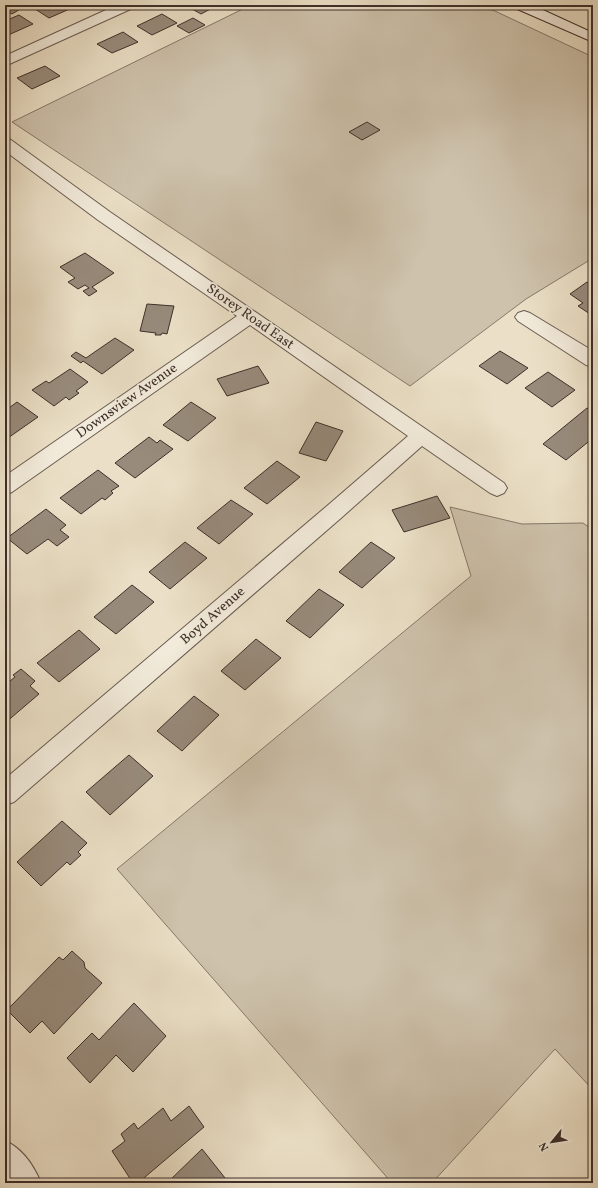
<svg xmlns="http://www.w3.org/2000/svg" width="598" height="1188" font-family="Vollkorn,serif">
<rect width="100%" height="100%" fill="#ebe0c7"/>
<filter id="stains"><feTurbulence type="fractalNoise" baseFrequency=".005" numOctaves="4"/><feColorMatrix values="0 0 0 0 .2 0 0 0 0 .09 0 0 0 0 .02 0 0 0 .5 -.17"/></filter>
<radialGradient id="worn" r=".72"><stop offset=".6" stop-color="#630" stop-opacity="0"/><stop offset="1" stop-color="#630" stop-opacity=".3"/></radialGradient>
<!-- green -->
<path fill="#cec2ac" stroke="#86786b" d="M251,5H482L593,57V258L526,299L410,386L12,122Z
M450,507L522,524L583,523L593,530V1090L555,1049L432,1183H392L117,869L471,576Z"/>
<!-- building -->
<path fill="#988b7c" stroke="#3e2f2a" d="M5,5H15L22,8L12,14L5,10Z
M44,5H71L74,7L49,18L35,9Z
M185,5H218L201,14Z
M162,14L177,23L152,35L137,26Z
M19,15L33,24L6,36L5,21Z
M193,18L205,25L189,33L177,26Z
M123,32L138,42L112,53L97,44Z
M45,66L60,76L32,89L17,78Z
M367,122L380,130L362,140L349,132Z
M85,253L114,273L92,287L97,291L89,296L83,291L89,288L85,285L78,289L68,282L75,278L60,267Z
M587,282L593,286V316L578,306L583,303L570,294Z
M147,304L174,306L167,334L162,333L161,335H155L156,333L140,331Z
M115,338L134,350L102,374L83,361L81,363L71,356L76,352L86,358Z
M500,351L528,368L507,384L479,366Z
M258,366L269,383L227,396L217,379Z
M70,369L88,382L76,391L79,393L69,400L66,397L54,406L32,390L46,381L49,383Z
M548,372L575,390L552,407L525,388Z
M17,402L38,417L5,440V411Z
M191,402L216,418L188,441L163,425Z
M587,408L593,411V438L566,460L543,444Z
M316,422L343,431L326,461L299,453Z
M149,437L157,443L160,440L173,449L135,478L115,463Z
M277,461L300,477L267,504L244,488Z
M98,470L119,486L111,491L113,493L105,500L102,498L81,514L60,498Z
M437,496L450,518L404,532L392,510Z
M231,500L253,514L219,544L197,528Z
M46,509L66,525L60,530L69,537L57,546L48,539L27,554L7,538Z
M185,542L207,558L170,589L149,572Z
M371,542L395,558L362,588L339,572Z
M132,585L154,602L116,634L94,617Z
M319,589L344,605L310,638L286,621Z
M79,630L100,649L59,682L37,663Z
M256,639L281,658L245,690L221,671Z
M21,669L35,681L30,686L39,694L5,723V685L15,677L13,675Z
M194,696L219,715L182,751L157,731Z
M129,755L153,776L110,815L86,792Z
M62,821L87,843L78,852L81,855L70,865L67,862L41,886L17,862Z
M72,951L84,962L85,968L102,983L54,1034L42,1021L30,1033L7,1010L59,957L63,960Z
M134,1003L166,1036L133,1072L116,1055L90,1083L67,1058L92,1033L99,1040Z
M189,1106L204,1127L138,1183H133L112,1151L125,1141L121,1134L134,1123L138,1129L163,1108L171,1121Z
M202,1149L229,1183H167Z"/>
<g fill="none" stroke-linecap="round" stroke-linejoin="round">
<!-- street casing -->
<g stroke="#695b51" stroke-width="2">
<path id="street" d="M117,5H135L133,8L5,66V56Z
M5,138L11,140L110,212L504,483L507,488L504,493L497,496L490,493L422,446L341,518L14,802L5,805V779L327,506L408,436L250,325L12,492L5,495V476L237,316L98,220L5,151Z
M524,311L530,313L593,351V367L586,365L518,321L515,317L518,313Z
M5,1141C22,1148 34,1166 41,1183H7L5,1180Z"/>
</g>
<!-- secondary casing -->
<g stroke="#3e2f2a" stroke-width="2">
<path id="secondary" d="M513,5H532L593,33V42L515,8Z"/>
</g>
<!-- street -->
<use href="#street" fill="#f2ebdb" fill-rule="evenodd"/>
<!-- secondary -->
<use href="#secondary" fill="#f2ebdb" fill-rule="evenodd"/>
</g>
<g text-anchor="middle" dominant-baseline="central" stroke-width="3.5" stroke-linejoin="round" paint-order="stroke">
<!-- street labels -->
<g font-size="14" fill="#3e2f2a" stroke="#f2ebdb">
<text transform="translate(250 317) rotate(35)">Storey Road East</text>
<text transform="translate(127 401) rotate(-35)">Downsview Avenue</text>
<text transform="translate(213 616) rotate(-41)">Boyd Avenue</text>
</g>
</g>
<!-- margin -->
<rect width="598" height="1188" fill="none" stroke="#ebe0c7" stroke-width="20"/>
<rect x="6" y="6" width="586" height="1176" fill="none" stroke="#3e2f2a" stroke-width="2"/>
<rect x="10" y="10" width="578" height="1168" fill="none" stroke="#3e2f2a"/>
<!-- north arrow -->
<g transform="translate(552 1142) rotate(240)" stroke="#f2ebdb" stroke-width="3" paint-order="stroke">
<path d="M0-3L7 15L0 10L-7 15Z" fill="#3e2f2a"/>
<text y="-6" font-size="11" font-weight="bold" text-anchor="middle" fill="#3e2f2a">N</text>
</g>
<rect width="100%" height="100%" filter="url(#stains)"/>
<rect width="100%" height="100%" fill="url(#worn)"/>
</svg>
